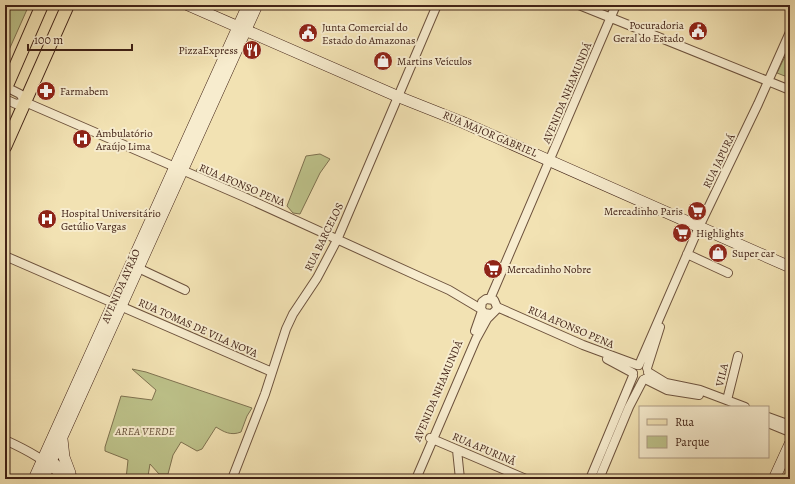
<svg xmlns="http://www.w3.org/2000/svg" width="795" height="484" font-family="Alegreya,serif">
<rect width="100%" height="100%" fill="#f2e2b3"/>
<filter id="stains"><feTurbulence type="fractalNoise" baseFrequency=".005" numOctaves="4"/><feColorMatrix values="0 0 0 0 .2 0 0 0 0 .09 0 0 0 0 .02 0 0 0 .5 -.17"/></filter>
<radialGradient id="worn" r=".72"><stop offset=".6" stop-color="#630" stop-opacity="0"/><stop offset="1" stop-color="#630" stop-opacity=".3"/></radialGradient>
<!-- green -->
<path fill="#bdc28a" stroke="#7f7250" d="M5,5H29L5,59Z
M790,46V78L777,73Z
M320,154L330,159L320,173L300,214L293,213L287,206L306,156Z
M197,169L252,193L248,197L195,175Z
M132,369L146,372L252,408L247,416L241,432C231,436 224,432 216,427L202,449L197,451L181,442L173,455L168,474H159L150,464L148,476L138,477V479H126L128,460L105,451V447L121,396L152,400L156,390Z"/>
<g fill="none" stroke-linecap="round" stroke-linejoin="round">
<!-- street casing -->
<g stroke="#6d523d" stroke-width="10">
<path id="street" d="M579,5L790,90
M6,87L20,94L25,102L242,196L420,277L449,290L481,309
M5,99L16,104L25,102
M687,254L728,273
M5,256L272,372
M138,268L185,290
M490,299L616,5
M497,307L583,345L637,365
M475,331L482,311
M607,359L633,373
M639,365L699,227L758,104L790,32
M647,368L660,327
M648,372L666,383L700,390L745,407
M645,379L667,390L699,395
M727,400L738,356
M768,417L790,425
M768,423L790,432
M430,438L526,479
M5,440C27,450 48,461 64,479
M457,450L460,479
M48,457L75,479
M232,479L265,394L286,329L293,314L317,278L337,240L437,5
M416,479L476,339L487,319L496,310L497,307L494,300L486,299L482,302L481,309L484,313L491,314
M590,479L633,376
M599,479L629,407L643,380"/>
</g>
<!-- secondary casing -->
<g stroke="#412216" stroke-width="12">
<path id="secondary" d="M188,5L399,97L462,122L790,267
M62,439L64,457L70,473
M34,479L248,5
M43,479L257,5
M774,479L790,444"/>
</g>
<!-- primary casing -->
<g stroke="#412216" stroke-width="14">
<path id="primary" d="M5,90L42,5
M5,147L68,5"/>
</g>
<!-- street -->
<use href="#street" stroke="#f7ecce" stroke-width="8"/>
<!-- secondary -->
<use href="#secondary" stroke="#f7ecce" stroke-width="11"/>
<!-- primary -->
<use href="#primary" stroke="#f2e2b3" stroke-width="12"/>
</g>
<!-- icons -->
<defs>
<g id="civic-disc" transform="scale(1)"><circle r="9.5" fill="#8f2418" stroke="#f7ecce"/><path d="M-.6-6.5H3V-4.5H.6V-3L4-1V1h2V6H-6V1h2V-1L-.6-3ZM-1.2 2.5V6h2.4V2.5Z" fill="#fff"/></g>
<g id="restaurant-disc" transform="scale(1)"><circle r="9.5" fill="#8f2418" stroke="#f7ecce"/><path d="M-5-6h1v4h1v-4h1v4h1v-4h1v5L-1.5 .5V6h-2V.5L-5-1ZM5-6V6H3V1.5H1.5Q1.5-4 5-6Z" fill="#fff"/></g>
<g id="shop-disc" transform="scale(1)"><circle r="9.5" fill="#8f2418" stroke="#f7ecce"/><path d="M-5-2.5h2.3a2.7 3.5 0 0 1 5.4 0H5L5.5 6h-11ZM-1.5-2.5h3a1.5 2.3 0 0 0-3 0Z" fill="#fff"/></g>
<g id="pharmacy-disc" transform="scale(1)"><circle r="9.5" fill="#8f2418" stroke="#f7ecce"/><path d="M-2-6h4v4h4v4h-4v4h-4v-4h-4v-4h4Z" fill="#fff"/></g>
<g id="hospital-disc" transform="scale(1)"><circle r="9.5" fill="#8f2418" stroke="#f7ecce"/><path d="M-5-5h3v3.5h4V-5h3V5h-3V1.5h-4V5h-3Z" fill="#fff"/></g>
<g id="supermarket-disc" transform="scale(1)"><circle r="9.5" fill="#8f2418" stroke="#f7ecce"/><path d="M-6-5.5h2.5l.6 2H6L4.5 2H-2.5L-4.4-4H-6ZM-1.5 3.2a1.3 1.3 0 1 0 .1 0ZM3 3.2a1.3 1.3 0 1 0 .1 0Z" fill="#fff"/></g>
</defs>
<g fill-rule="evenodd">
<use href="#civic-disc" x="698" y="31"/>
<use href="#civic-disc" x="308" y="33"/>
<use href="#restaurant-disc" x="252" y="50"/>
<use href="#shop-disc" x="383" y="61"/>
<use href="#pharmacy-disc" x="46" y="91"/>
<use href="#hospital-disc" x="82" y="139"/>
<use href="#supermarket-disc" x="697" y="211"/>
<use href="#hospital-disc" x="47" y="219"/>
<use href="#supermarket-disc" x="682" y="233"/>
<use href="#shop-disc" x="718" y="253"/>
<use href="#supermarket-disc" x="493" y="269"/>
</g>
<g text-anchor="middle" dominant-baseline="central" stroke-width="4" stroke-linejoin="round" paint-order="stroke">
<!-- poi labels -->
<g font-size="11" fill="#412216" stroke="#f7ecce" text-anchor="start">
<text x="684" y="25" text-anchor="end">Pocuradoria<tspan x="684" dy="13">Geral do Estado</tspan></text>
<text x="322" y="27">Junta Comercial do<tspan x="322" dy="13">Estado do Amazonas</tspan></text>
<text x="238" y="50" text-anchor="end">PizzaExpress</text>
<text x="397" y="61">Martins Veículos</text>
<text x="60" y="91">Farmabem</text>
<text x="96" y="133">Ambulatório<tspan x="96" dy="13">Araújo Lima</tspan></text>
<text x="683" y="211" text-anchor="end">Mercadinho Paris</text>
<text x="61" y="213">Hospital Universitário<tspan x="61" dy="13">Getúlio Vargas</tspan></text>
<text x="696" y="233">Highlights</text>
<text x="732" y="253">Super car</text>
<text x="507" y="269">Mercadinho Nobre</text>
</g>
<!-- street labels -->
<g font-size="11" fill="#412216" stroke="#f7ecce">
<text transform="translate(567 93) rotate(-67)">AVENIDA NHAMUNDÁ</text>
<text transform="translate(490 134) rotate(23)">RUA MAJOR GABRIEL</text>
<text transform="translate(719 161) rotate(-64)">RUA JAPURÁ</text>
<text transform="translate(242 185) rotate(23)">RUA AFONSO PENA</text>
<text transform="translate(324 237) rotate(-64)">RUA BARCELOS</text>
<text transform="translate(121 286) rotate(-66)">AVENIDA AYRÃO</text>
<text transform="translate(571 327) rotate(23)">RUA AFONSO PENA</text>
<text transform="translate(198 328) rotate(24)">RUA TOMAS DE VILA NOVA</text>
<text transform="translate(722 375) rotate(-77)">VILA</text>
<text transform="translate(438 391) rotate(-67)">AVENIDA NHAMUNDÁ</text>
<text transform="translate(484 449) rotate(23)">RUA APURINÃ</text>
</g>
<!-- park labels -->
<g font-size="11" font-style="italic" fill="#604a33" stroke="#f7ecce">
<text x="145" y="431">AREA VERDE</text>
</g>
</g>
<!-- margin -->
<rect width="795" height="484" fill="none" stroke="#f2e2b3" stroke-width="20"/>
<rect x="6" y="6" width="783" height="472" fill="none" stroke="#412216" stroke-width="2"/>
<rect x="10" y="10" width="775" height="464" fill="none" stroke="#412216"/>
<!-- legend -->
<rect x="639" y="406" width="130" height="52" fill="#f7ecce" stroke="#ae9b84"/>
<rect x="647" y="419" width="20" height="6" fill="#f2e2b3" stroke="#ae9b84"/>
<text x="675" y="426" font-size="12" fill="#412216">Rua</text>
<rect x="647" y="436" width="20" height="12" fill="#bdc28a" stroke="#ae9b84"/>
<text x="675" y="446" font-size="12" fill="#412216">Parque</text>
<!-- scale -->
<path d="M28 44v6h104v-6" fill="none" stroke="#412216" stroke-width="2"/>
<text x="34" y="44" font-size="12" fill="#412216" stroke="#f7ecce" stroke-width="3" paint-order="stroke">100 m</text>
<rect width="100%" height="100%" filter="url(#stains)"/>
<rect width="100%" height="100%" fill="url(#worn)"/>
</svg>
